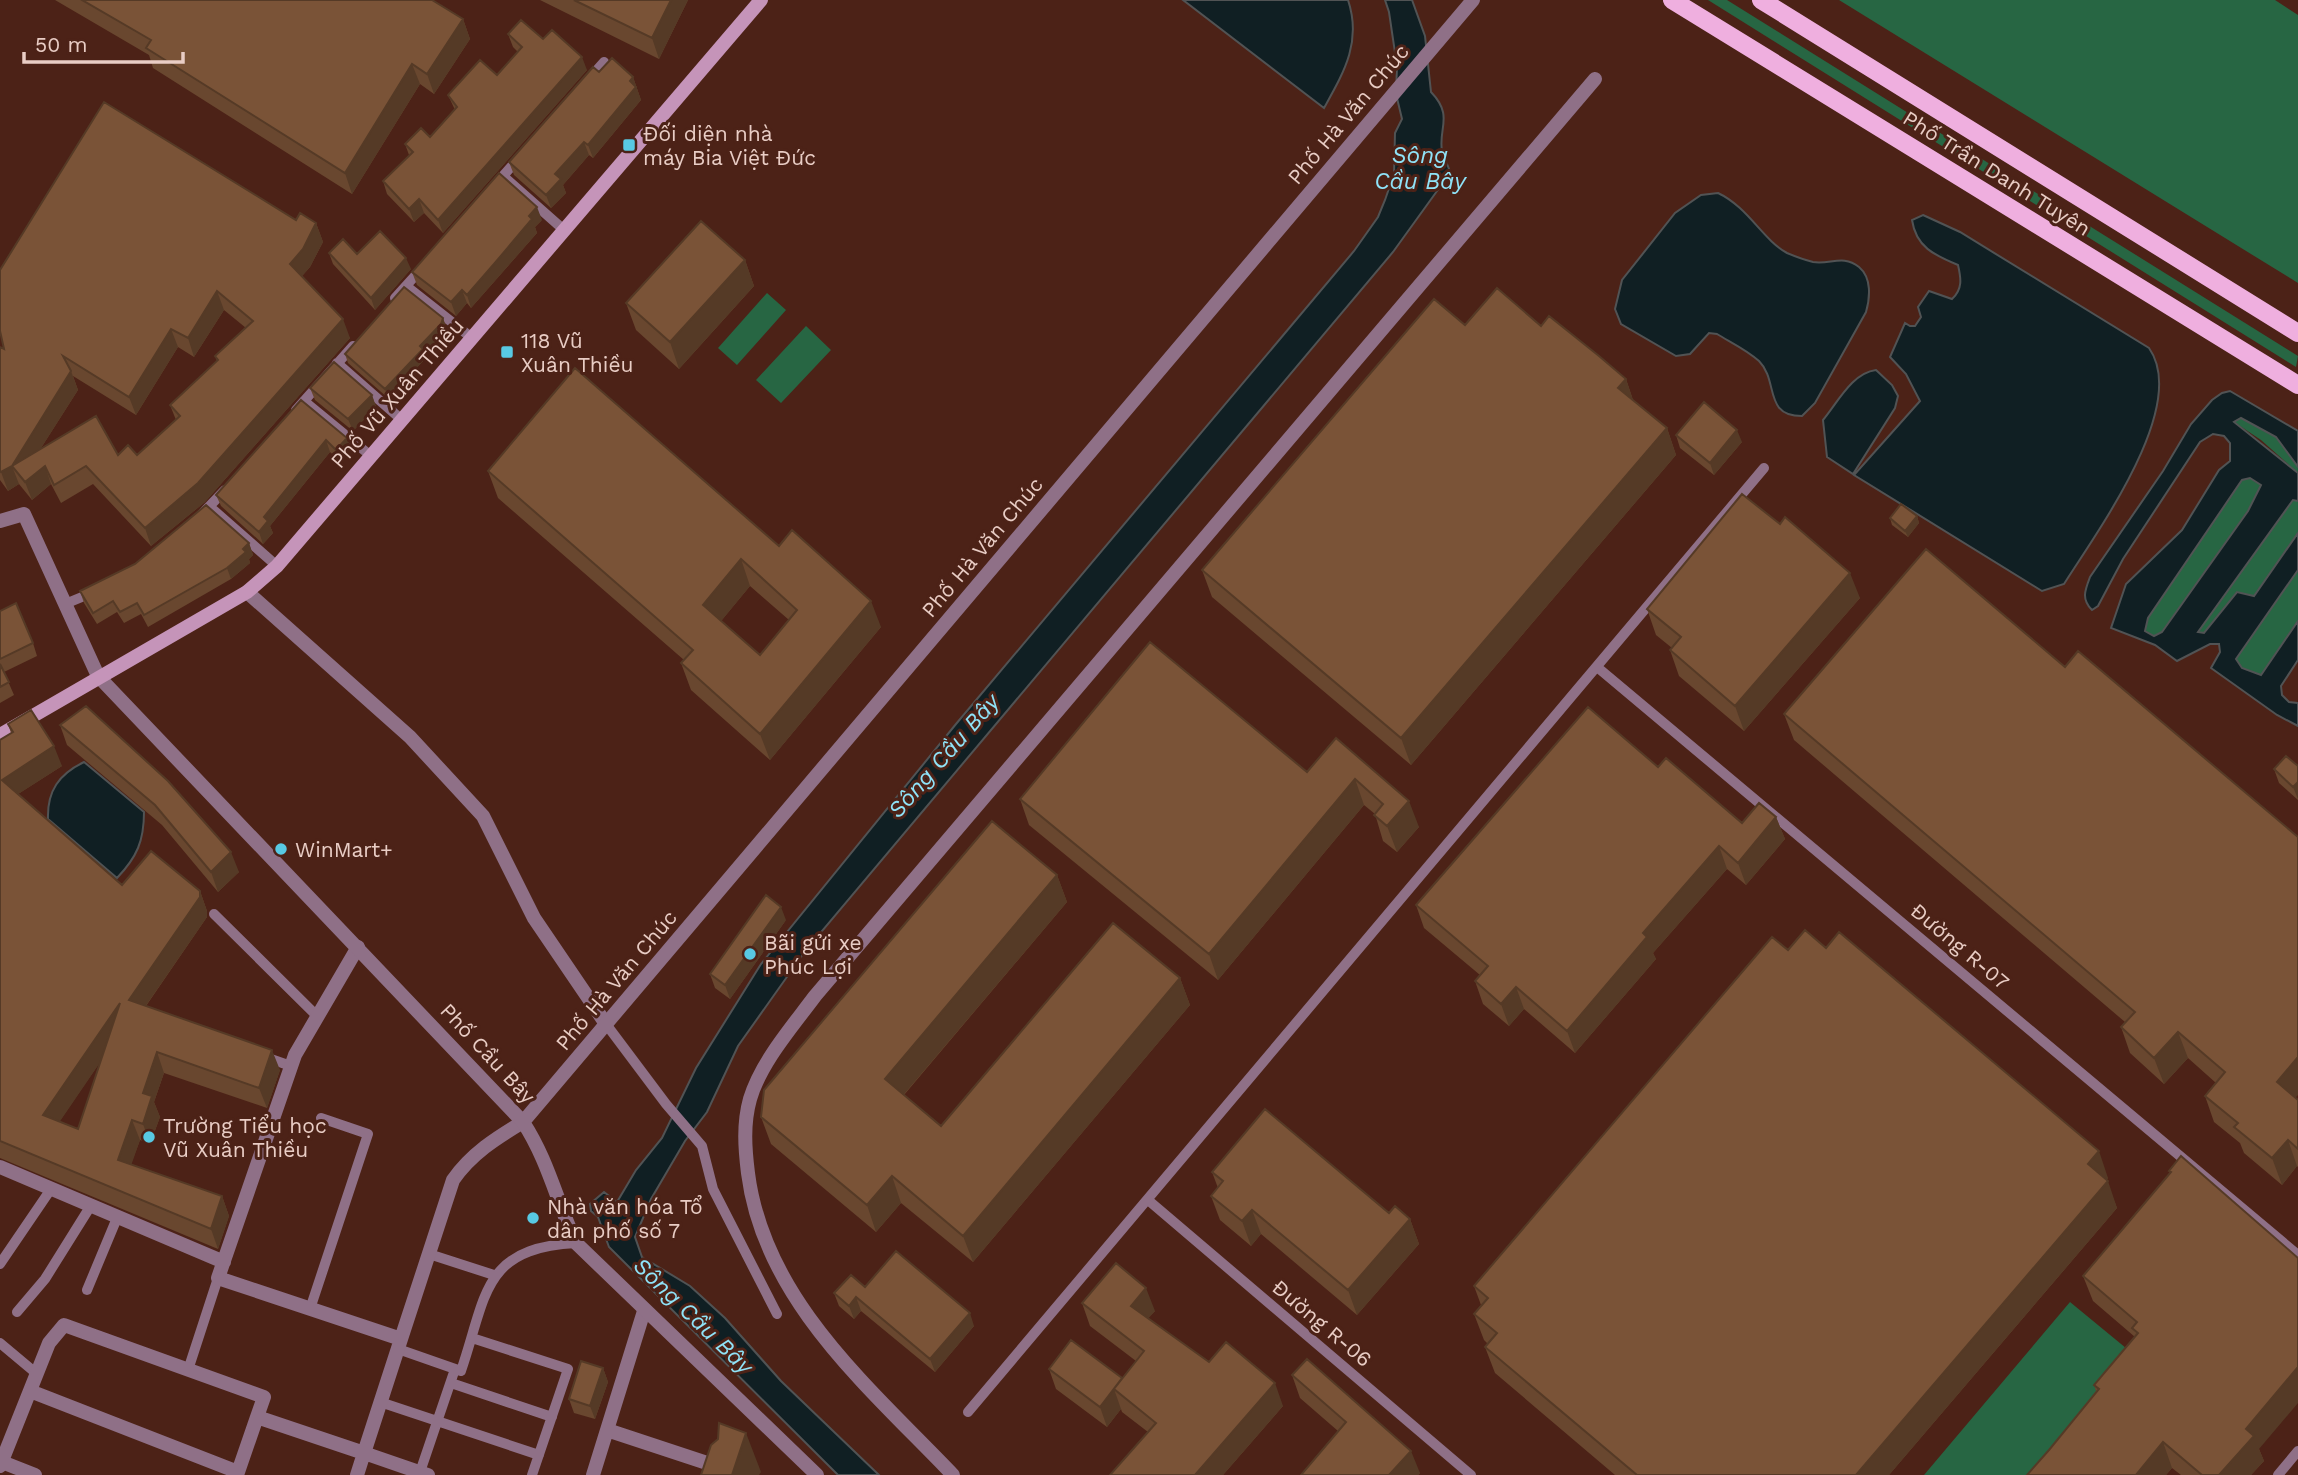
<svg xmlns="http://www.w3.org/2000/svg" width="2298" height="1475" font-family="'Work Sans',sans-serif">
<rect width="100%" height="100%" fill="#4c2217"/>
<!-- green -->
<path fill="#276643" d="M1708,0H1727L2298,356L2296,367Z
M1839,0H2275L2298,15V283Z
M767,293L786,310L737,365L718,348Z
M806,326L831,350L781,403L756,380Z
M2241,418L2276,437L2298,467V473L2261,440L2234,422Z
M2250,478L2261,485L2248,511L2162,632L2153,636L2145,631L2148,618L2242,480Z
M2293,500L2298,501V533L2254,596L2244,595L2204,633L2198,632Z
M2298,570V621L2261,675C2249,674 2243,670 2236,660L2240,650Z
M2070,1302L2132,1353L2030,1475H1924Z"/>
<!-- water -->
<path fill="#101f23" stroke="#515354" stroke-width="2" fill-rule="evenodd" d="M1183,0H1348C1362,42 1344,72 1324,108Z
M1385,0H1412L1425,36L1431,92C1454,116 1438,128 1442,151C1443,159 1449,165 1450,173L1393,252L806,950L738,1046L707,1112L685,1141L651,1199L635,1237L642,1257L690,1286L725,1318L781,1381L879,1475H838L609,1247L598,1217L591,1211L590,1204L604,1192L617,1202L636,1170L662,1138L696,1068L761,964L956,724L1354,251L1378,217L1385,200L1394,174L1395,133L1402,119L1396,94L1397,66L1389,12Z
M1718,193C1748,207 1763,240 1787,253C1794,256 1805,260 1813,262C1830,265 1843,254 1859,267C1872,278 1870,298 1866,312L1815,403L1802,416C1763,416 1779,381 1759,361C1747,350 1730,342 1717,334L1709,333L1690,354L1676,356L1621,324L1615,309L1622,280L1675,213L1701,195Z
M1923,215L1960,232L2149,348C2190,406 2096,533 2064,584L2042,591L1854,475L1920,401L1906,374L1890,357L1905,323L1910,326H1915L1921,317L1918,307L1929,291L1952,299C1963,289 1961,278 1958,265C1934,255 1916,247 1912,220Z
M1876,370L1892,385L1898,396L1895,408L1853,474L1827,457L1823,420C1838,402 1852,373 1876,370Z
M2230,391L2298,431V467L2276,437L2241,418L2234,422L2298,473V501L2293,500L2198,632L2204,633L2237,592L2254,596L2298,533V570L2236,659L2242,668L2261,675L2298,621V660L2281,686L2282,695L2289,702L2298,703V726L2277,715L2211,668L2220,652L2219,644H2210L2177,661L2155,645L2111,628L2126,584L2182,530L2219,470L2230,461V443L2224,436L2213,434L2200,442L2123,559L2098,606L2092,610C2081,599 2085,590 2090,577L2163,471L2191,424L2212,400L2222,393ZM2250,478L2261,485L2248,511L2162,632L2154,636L2145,631L2148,618L2242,480Z
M84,762L144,812C144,841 137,857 117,878L48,819C47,791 59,774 84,762Z"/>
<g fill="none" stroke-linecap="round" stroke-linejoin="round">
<!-- service -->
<path stroke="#8f7087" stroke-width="10" d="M588,80L604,62
M503,176L564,230
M495,185L518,159
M406,286L472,338
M395,298L423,267
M337,363L402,420
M304,401L371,456
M296,410L353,346
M210,507L277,566
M199,517L225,490
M65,604L94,592
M1597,667L2298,1255
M214,914L316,1015
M606,1024L666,1104L702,1146L713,1189L777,1314
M265,1057L291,1066
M1148,1200L1471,1475
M429,1254L494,1275
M0,1264L51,1189
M87,1290L117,1218
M310,1309L368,1134L321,1118
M17,1312L45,1279L90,1207
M472,1338L568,1369L532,1475
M0,1343L37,1374
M398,1349L461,1371C487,1295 482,1248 576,1243
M188,1370L218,1278
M451,1383L552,1417
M380,1402L539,1455
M968,1412L1764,468
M419,1475L455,1369
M2278,1475L2298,1451"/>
<!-- minor -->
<path stroke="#8f7087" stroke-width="14" d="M0,521L24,514L98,676
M247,592L410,737L483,816L534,918L606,1024
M358,947L295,1055L218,1278L401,1339L364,1453L428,1475
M0,1167L224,1262
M401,1339L453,1180C471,1154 496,1138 523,1122
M30,1391L238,1472
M607,1430L725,1469L723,1475
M2,1462L35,1475
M0,1466L49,1343L64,1325L264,1397L257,1417
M237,1475L257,1417L364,1453L357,1475
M593,1475L644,1311"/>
<!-- tertiary -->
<path stroke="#8f7087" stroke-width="14" d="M98,676L523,1122C548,1160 557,1202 576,1243L817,1475
M523,1122L1473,0
M953,1475C870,1388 764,1300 748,1173C745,1149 743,1124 750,1099C761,1062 792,1027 815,996L1595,79"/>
<!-- secondary -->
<path stroke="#c594b9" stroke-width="14" d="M0,735L247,592L277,566L761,0"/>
<!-- primary -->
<path stroke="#efafdf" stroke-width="18" d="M1672,0L2298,385
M1761,0L2298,333"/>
</g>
<!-- wall -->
<path fill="#69472f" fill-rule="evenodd" d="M55,0H432L463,19L470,39L434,94L420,84L352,194L153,68L149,55Z
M540,0H688L659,59Z
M508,34L543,39L587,70L443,233L424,213L414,222L387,194L383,181L409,155L405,144L430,137L455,110L448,95L497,75L518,52L513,47Z
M599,72L633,77L641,100L593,158L589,155L563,185L566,193L551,208L514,175L509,162Z
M296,220L316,223L323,242L310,267L302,276L350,338L205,502L151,546L93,484L61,503L51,484L32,500L19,484L8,491L0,480V347L4,349ZM224,310L246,328L215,356L217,361L170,405L176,420L137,455H118L41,448L78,390L73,376L136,415L178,347L194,357Z
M542,220L535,227L537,233L471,308L467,303L456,316L417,285L412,272Z
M329,253L357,254L411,269L375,310L333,264Z
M745,260L754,286L679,369L636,330L626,303Z
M443,318L446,327L444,333L424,353L426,358L388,398L348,363L345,354Z
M1541,326L1626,379L1633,400L1667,428L1676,455L1411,765L1212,597L1202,570Z
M310,388L372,395L376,407L353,431L315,400Z
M301,400L352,450L341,462L330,452L270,526L273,533L263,544L221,506L216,495Z
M1676,435L1742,442L1714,475L1680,448Z
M488,471L779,546L881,627L770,760L691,690L681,663L684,660L498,498ZM750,586L789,620L760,655L721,621Z
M1917,516L1919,523L1908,537L1892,525L1890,518Z
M1780,524L1860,598L1744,731L1679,676L1670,650L1672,648L1656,635L1647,609Z
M249,543L253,555L249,559L250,563L231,579L148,627L141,614L124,623L117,612L97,624L84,603L80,591Z
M0,611L33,643L37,656L4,672L14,695L0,703Z
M1784,714L2298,1100V1167L2297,1166L2282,1185L2244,1153L2240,1143L2214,1122L2205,1096L2216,1083L2188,1058L2164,1084L2130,1053L2121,1027L2125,1022L1794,740Z
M8,724L62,766L18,794L122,885L200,891L207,911V917L146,1006L280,1070L267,1108L164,1073L154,1102L160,1117L150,1144L140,1140L131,1164L222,1196L229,1216L218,1249L0,1158V740L11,733ZM100,1062L78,1129L59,1122Z
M60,725L239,872L218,892L162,825L67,745Z
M1336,738L1419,827L1397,852L1383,841L1375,814L1364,805L1218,980L1029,825L1020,799L1307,772Z
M2298,766V800L2279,783L2274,769Z
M1658,767L1742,823L1776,817L1785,839L1746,885L1727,869L1653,953L1656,959L1575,1053L1524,1009L1509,1026L1483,1004L1475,981L1480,975L1424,928L1416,905Z
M1057,875L1067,902L904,1095L941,1126L1180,978L1190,1005L973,1262L901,1203L876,1232L771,1144L761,1117Z
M786,920L730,999L715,988L710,974Z
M1826,948L2108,1178L2106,1180L2117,1208L1889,1475H1615L1495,1373L1485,1347L1488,1344L1484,1340L1474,1314L1481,1305L1474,1286L1788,950Z
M2181,1156L2259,1449L2264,1461L2251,1475H2181L2172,1468L2166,1475H2027L2049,1450L2096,1391L2094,1385L2135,1337L2093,1301L2083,1276L2170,1174L2169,1171Z
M1212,1172L1389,1213L1410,1219L1419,1244L1357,1315L1261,1234L1251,1246L1220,1220L1211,1196L1218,1188Z
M865,1287L974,1326L935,1372L861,1311L854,1319L839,1306L834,1293Z
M1082,1303L1155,1311L1148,1318L1209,1362L1283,1406L1223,1475H1110L1148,1432L1122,1412L1121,1409L1107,1427L1056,1389L1049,1369L1122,1378L1136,1361L1090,1326Z
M603,1368L608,1382L595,1419L574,1413L569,1399Z
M1292,1375L1420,1473L1418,1475H1301L1338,1431L1300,1398Z"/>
<!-- shaded-wall -->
<path fill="#553a26" d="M671,0H688L659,59L652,38Z
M463,19L470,39L434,94L427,74Z
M582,57L587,70L443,233L438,220Z
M412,64L420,84L352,194L345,173Z
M633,77L641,100L593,158L588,145Z
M584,142L589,155L563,185L566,193L551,208L546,195L555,174Z
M419,199L424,213L414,222L409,209Z
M537,207L542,220L535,227L537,233L471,308L467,295Z
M316,223L323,242L310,267L297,282L290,264Z
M406,258L411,269L375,310L371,298Z
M745,260L754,286L679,369L670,342Z
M462,290L467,303L456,316L451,302Z
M217,291L224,310L194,357L188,338Z
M443,318L446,327L444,333L424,353L426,358L388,398L385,389Z
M343,319L350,338L205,502L151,546L145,528Z
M171,329L178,347L136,415L129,397Z
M71,371L78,390L22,478L12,466Z
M1626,379L1635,406L1618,388Z
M372,395L376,407L353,431L348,419Z
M1667,428L1676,455L1411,765L1401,738Z
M1737,430L1742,442L1714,475L1710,463Z
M347,438L352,450L341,462L336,450Z
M326,440L330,452L270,526L273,533L263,544L259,532L264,517Z
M12,466L19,484L8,491L1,472Z
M45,466L51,484L32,500L25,482Z
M1917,516L1919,523L1908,537L1905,531Z
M249,543L253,555L249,559L250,563L231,579L227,568Z
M741,559L750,586L713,631L703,605Z
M1850,573L1860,598L1744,731L1735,706Z
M871,601L881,627L770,760L760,734Z
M54,746L62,766L9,800L2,780Z
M1355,779L1364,805L1218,980L1209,954Z
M2298,782V799L2293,787Z
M1409,801L1419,827L1397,852L1387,826Z
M1776,817L1785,839L1746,885L1738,863Z
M1719,846L1727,869L1653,953L1656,959L1575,1053L1567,1031L1643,933Z
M231,852L239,872L218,892L211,872Z
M1057,875L1067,902L894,1106L885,1079Z
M200,891L207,911V917L136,1020L129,1000Z
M781,907L786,920L730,999L725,985Z
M1180,978L1190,1005L973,1262L963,1236Z
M1516,987L1524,1009L1509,1026L1501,1004Z
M120,1003L127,1023L50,1136L43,1115Z
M2178,1032L2188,1058L2164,1084L2154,1058Z
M272,1050L280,1070L267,1108L259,1088Z
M157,1052L164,1073L154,1102L160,1117L150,1144L143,1124V1093Z
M2298,1057V1095L2286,1108L2277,1082Z
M132,1120L140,1140L126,1180L118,1160Z
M2288,1140L2297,1166L2282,1185L2272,1158Z
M2099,1151L2108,1178L2097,1191L2088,1164Z
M892,1176L901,1203L876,1232L867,1205Z
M2108,1181L2117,1208L1889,1475H1856Z
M222,1196L229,1216L218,1249L211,1229Z
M1252,1210L1261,1234L1251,1246L1242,1221Z
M1410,1219L1419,1244L1357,1315L1348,1290Z
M1146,1288L1155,1311L1139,1329L1131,1306Z
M856,1297L861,1311L854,1319L849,1306Z
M970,1313L974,1326L935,1372L930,1359Z
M2298,1367V1403L2259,1449L2264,1461L2251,1475H2219L2246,1429Z
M603,1368L608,1382L595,1419L590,1406Z
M1275,1383L1283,1406L1223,1475H1195Z
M1114,1389L1121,1409L1107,1427L1100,1407Z
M746,1433L761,1472L759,1475H732Z
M2163,1442L2172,1468L2166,1475H2136Z
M1411,1451L1420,1473L1418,1475H1389Z"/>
<!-- building -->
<path fill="#7a5337" stroke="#553a26" stroke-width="2" fill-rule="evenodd" d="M82,0H432L463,19L427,74L412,64L345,173L146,48L151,40Z
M574,0H671L652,38Z
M521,20L543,39L552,30L582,57L438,220L419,199L409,209L383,181L413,152L405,144L421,128L430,137L457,107L448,95L480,60L497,75L522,47L508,34Z
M612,58L633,77L630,81L636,87L588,145L584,142L555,174L561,179L546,195L509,162L593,67L599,72Z
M104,102L296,220L300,213L316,223L303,249L290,264L343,319L198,483L145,528L86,466L54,485L45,466L25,482L12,466L1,472L0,471V347L4,349L0,331V270ZM217,291L253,321L215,356L218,360L170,405L180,416L137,455L128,445L118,455L96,416L12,466L71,371L63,356L129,397L171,329L188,338Z
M499,173L537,207L529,216L532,219L494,264L467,295L462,290L451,302L412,272Z
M701,221L745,260L670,342L626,303Z
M380,231L406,258L371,298L329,253L343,239L357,254Z
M404,287L443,318L441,324L420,346L423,349L385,389L345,354Z
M1497,288L1541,326L1549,316L1599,356L1626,379L1618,388L1667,428L1401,738L1202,570L1434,299L1465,325Z
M334,362L372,395L348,419L310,388Z
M575,368L779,546L792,530L871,601L760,734L681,663L693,650L488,471ZM741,559L797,610L760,655L703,605Z
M301,400L347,438L336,450L326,440L264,517L268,521L259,532L216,495Z
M1704,402L1737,430L1710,463L1676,435Z
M1742,494L1780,524L1785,517L1850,573L1735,706L1670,650L1681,637L1647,609Z
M1901,504L1917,516L1905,531L1890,518Z
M206,505L249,543L243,549L246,552L227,568L144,615L137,603L120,612L113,601L93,613L80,591L135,564Z
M1926,549L2065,667L2078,651L2298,837V1057L2277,1082L2298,1100V1149L2288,1140L2272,1158L2234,1127L2238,1123L2205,1096L2225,1072L2178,1032L2154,1058L2121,1027L2135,1012L1784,714Z
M16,603L33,643L0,659V611Z
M1150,642L1307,772L1336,738L1409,801L1387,826L1374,815L1383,804L1355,779L1209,954L1020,799Z
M0,664L9,682L0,687Z
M86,706L168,781L231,852L211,872L155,805L60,725Z
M1588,707L1658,767L1666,758L1742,823L1759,803L1776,817L1738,863L1719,846L1643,933L1647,937L1567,1031L1516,987L1501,1004L1475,981L1488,966L1416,905Z
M31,710L54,746L2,780L122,885L151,851L200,891V897L129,1000L272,1050L259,1088L157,1052L143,1093L152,1096L143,1124L132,1120L118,1160L222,1196L211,1229L0,1141V740L13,732L8,724ZM120,1003L78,1129L43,1115Z
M2286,756L2298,766V782L2293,787L2274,769Z
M992,821L1057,875L885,1079L941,1126L1113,923L1180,978L963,1236L892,1176L867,1205L761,1117L764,1090Z
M766,895L781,907L725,985L710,974Z
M1805,930L1826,948L1839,932L2099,1151L2088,1164L2108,1181L1856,1475H1637L1485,1347L1497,1333L1474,1314L1488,1298L1474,1286L1772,937L1788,950Z
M1265,1109L1389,1213L1395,1206L1410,1219L1348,1290L1252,1210L1242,1221L1211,1196L1223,1181L1212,1172Z
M2181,1156L2298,1258V1367L2246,1429L2254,1436L2219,1475H2202L2163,1442L2136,1475H2027L2049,1450L2099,1389L2094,1385L2138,1333L2132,1328L2137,1322L2083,1276L2171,1172L2169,1171Z
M896,1251L970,1313L930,1359L856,1297L849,1306L834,1293L851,1275L865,1287Z
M1116,1263L1146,1288L1131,1306L1209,1362L1226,1342L1275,1383L1195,1475H1110L1156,1423L1114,1389L1144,1351L1082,1303Z
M1071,1340L1122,1378L1100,1407L1049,1369Z
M1307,1359L1411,1451L1389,1475H1301L1346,1422L1292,1375Z
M581,1361L603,1368L590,1406L569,1399Z
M719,1423L746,1433L732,1475H701L711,1445L718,1439Z"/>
<!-- markers -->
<g fill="#58c9e3" stroke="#4c2217" stroke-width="2.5">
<rect x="622" y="138" width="14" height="14" rx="3.5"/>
<rect x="500" y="345" width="14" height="14" rx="3.5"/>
<circle cx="281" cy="849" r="7"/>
<circle cx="750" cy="954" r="7"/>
<circle cx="149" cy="1137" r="7"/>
<circle cx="533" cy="1218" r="7"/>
</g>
<g text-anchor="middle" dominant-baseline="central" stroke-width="6" stroke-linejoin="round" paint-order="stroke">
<!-- street labels -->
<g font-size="21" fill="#e9cdc5" stroke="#4c2217">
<text transform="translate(1348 114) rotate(-50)">Phố Hà Văn Chúc</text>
<text transform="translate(1997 173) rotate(32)">Phố Trần Danh Tuyên</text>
<text transform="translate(397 393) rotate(-49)">Phố Vũ Xuân Thiều</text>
<text transform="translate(982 547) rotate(-50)">Phố Hà Văn Chúc</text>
<text transform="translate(1960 946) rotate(40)">Đường R-07</text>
<text transform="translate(616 980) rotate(-50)">Phố Hà Văn Chúc</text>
<text transform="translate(488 1053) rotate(47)">Phố Cầu Bây</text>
<text transform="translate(1322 1323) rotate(40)">Đường R-06</text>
</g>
<!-- poi labels -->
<g font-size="21" fill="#e9cdc5" stroke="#4c2217" text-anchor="start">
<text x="643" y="133">Đối diện nhà<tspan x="643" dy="24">máy Bia Việt Đức</tspan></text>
<text x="521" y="340">118 Vũ<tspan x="521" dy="24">Xuân Thiều</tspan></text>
<text x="295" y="849">WinMart+</text>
<text x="764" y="942">Bãi gửi xe<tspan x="764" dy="24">Phúc Lợi</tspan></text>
<text x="163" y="1125">Trường Tiểu học<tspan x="163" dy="24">Vũ Xuân Thiều</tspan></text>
<text x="547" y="1206">Nhà văn hóa Tổ<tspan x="547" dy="24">dân phố số 7</tspan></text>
</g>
<!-- water labels -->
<g font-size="23" font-style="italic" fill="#8fe3f8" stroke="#4c2217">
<text x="1420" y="155">Sông<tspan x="1420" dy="26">Cầu Bây</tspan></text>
<text transform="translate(944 756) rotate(-49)">Sông Cầu Bây</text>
<text transform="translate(693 1316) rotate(44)">Sông Cầu Bây</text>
</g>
</g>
<!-- scale -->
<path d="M24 52v10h159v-10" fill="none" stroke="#e9cdc5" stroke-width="3.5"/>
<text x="35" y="52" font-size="21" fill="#e9cdc5" stroke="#4c2217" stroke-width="5" paint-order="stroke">50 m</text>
</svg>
